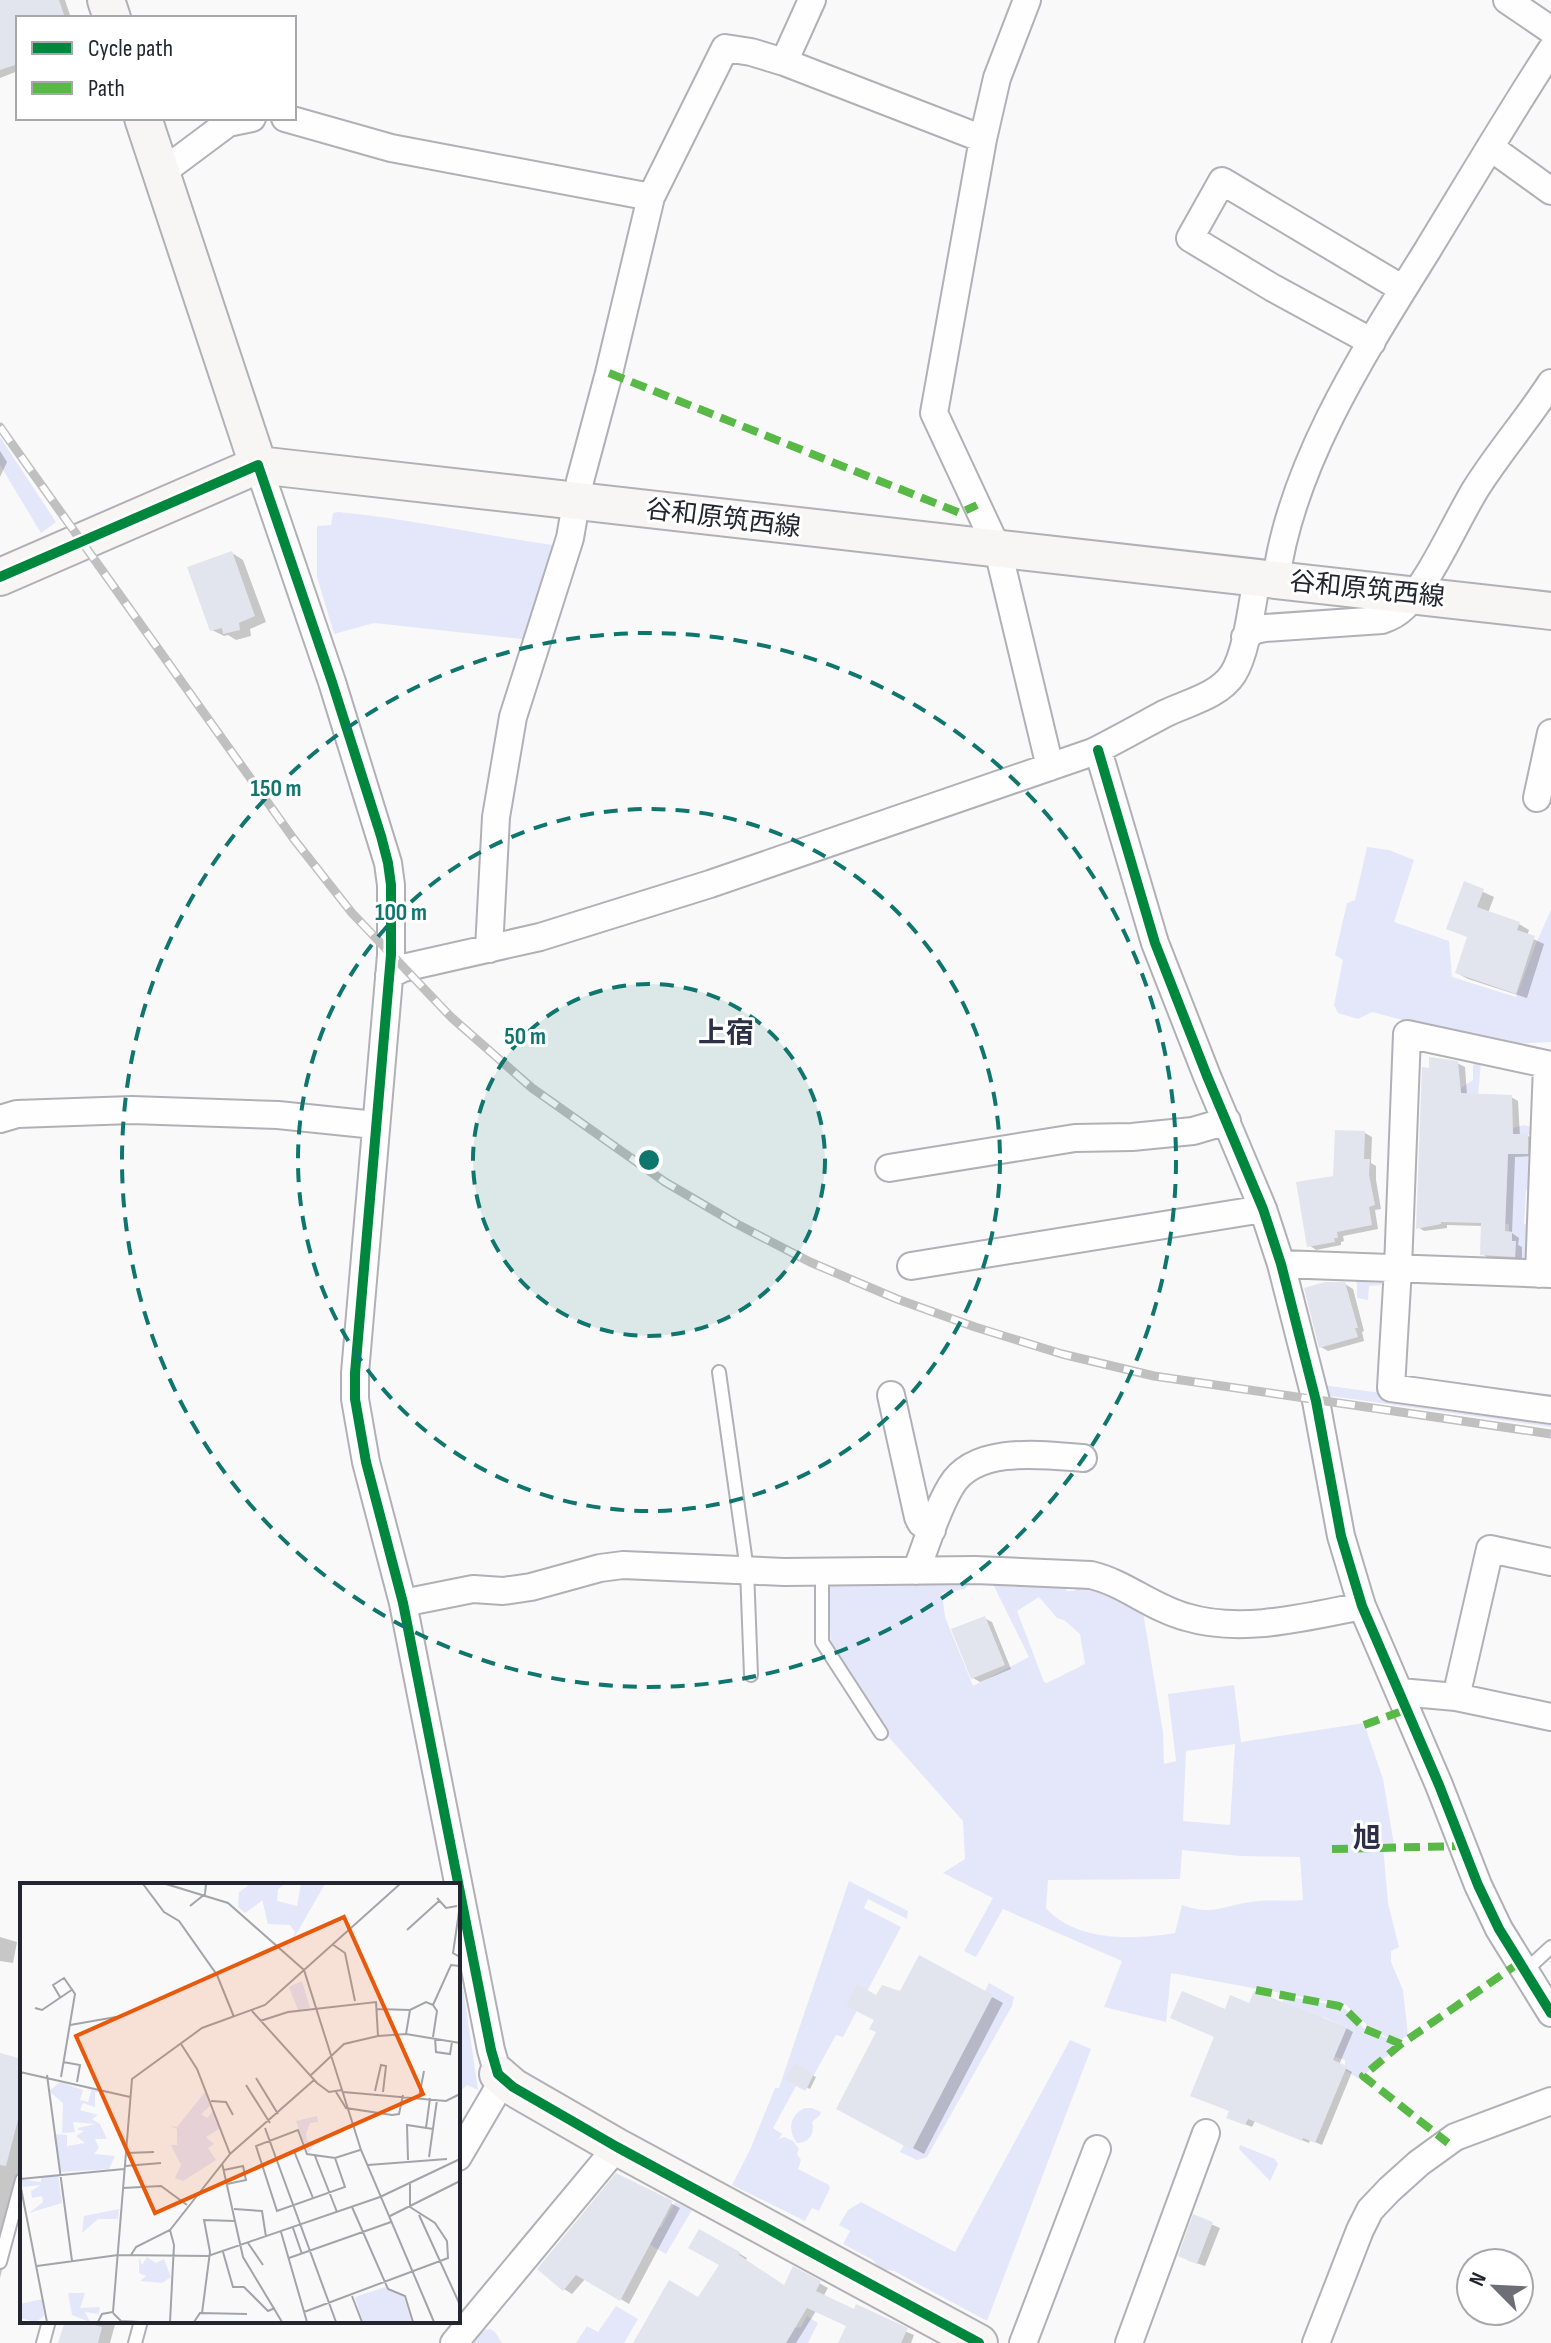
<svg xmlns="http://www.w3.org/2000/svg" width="1551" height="2343" font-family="'Sofia Sans Condensed','Noto Sans JP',sans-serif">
<rect width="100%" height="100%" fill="#f9f9f9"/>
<!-- green -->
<path fill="#e4e7fa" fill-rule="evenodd" d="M0,437L56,522L41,533L0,465Z
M338,512C412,519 485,536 560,546L530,640L374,623L334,634L317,577V526L331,525L333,513Z
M1367,847L1389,850L1414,860L1394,922L1449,941L1452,977L1516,997L1537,941L1551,910V1042L1511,1044L1487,1042L1372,1012L1358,1019L1338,1013L1334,1005L1343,960L1335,955L1347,903L1355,900Z
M1476,1061L1481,1062L1476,1118H1460L1461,1088L1473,1080V1066Z
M1525,1125L1530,1127L1534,1135L1517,1134L1518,1154H1530L1533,1189L1526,1190L1524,1224H1534L1533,1253L1519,1266L1515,1267L1516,1242L1512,1241V1232L1509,1231V1224H1505L1509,1135L1507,1129Z
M1380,1274L1382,1285L1369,1286L1368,1300L1357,1298V1284L1354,1277Z
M1322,1385L1551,1416V1427L1324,1395Z
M989,1576L1063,1582L1067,1591H1075L1077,1583L1081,1580L1142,1606L1163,1732L1164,1764L1176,1761L1168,1694L1234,1685L1241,1742L1364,1723L1383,1779L1394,1845L1383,1846L1388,1903L1399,1947L1391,1951V1962L1403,1990L1408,2035L1399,2041L1386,2037L1368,2026L1346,2005L1171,1973L1166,2022L1104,2007L1122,1961L1003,1909L976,1957L964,1951L993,1898L943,1873L965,1859L963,1821L886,1734L889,1732L831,1646L828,1586L829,1583H970L965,1589L942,1593L945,1617L973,1686L1029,1657ZM1039,1597L1057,1618L1064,1620L1080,1634L1085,1664L1047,1683L1044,1682L1017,1611ZM1235,1744L1230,1825L1183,1821L1186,1751ZM1182,1850L1241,1856L1300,1857L1303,1900C1286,1902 1268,1899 1251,1902C1222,1906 1213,1916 1182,1905L1175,1933C1134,1940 1076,1942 1046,1908L1048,1880L1180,1879Z
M849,1881L908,1911L907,1919L868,1899L864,1908L901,1927L843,2037L836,2035L805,2091L796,2086L773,2128L782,2134L779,2139L784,2137L793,2141L799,2149L797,2154L801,2160L798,2169L829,2185L830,2188L819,2211L812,2208L805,2221L732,2185L750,2150L775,2088H779Z
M989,1983L1014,1997L1012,2006L927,2157L917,2160L900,2152L904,2145L912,2149L993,1996L985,1991Z
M458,1985L463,1987L478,2090L467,2085L458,2093Z
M1287,1996L1339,2006L1345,2009L1365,2029L1401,2044L1359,2079L1345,2070V2060L1333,2056L1347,2027L1323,2017L1314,2039L1282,2002Z
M1070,2040L1091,2049L987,2321L894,2271L880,2269L873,2260L843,2244L850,2231L839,2225L848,2210L861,2202L955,2252Z
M805,2108H812L821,2112L820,2115L812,2122C815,2132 810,2143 797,2143C787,2130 790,2114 805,2108Z
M1240,2145L1275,2159L1278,2164L1270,2181L1239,2149Z
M675,2202L692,2210L666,2254L633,2235L641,2218L661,2228Z
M616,2306L638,2319L624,2343H576L587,2326L598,2332Z
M807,2316L818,2323L808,2343H786L794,2328L801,2327Z
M490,2329L495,2332L502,2343H467L485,2330Z"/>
<!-- shadow -->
<path fill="#0003" d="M8,0H65L71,18H18V71L0,78V4Z
M0,451L7,462L0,477Z
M232,553L243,560L266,622L250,629L251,636L236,640L228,635L224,636L212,630Z
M1466,884L1494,897L1488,913L1519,924L1529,930L1527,936L1544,944L1527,998L1468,979L1457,973L1469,938Z
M1457,1063L1465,1067L1467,1095L1511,1097L1518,1101L1520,1136H1528L1535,1140L1534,1156L1515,1157L1512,1233L1519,1238L1518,1245L1522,1247V1259L1489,1258L1482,1254L1483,1226L1447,1225V1228L1424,1231L1418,1227Z
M1365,1133L1372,1137L1371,1163L1376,1166V1180L1381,1209L1375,1210L1378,1229L1343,1236L1344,1241L1341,1242V1245L1316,1250L1309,1245L1334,1177Z
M1345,1284L1353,1289L1364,1331L1362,1332L1364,1341L1328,1351L1321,1347Z
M984,1618L992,1622L1011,1669L980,1682L973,1678Z
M0,1937L17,1942L13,1963L0,1961Z
M920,1957L1003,2003L924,2154L839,2108L879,2032L877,1997L901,1994Z
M1250,2005L1346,2028L1353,2032L1339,2065L1352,2072L1322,2145L1310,2140L1309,2143L1255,2121L1252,2127L1235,2120L1231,2112L1226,2012Z
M22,2045V2197L0,2278V2055L18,2060Z
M794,2066L816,2077L810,2089L788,2078Z
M617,2175L680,2208L629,2304L586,2278L572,2294L564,2289Z
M1194,2217L1220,2228L1205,2266L1187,2260Z
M700,2231L747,2258L745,2261L785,2287L794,2269L828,2288L823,2297L914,2335L911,2343H840L848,2326L816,2311L796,2343H635L699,2300L722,2265Z
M66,2321H116L110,2343H60Z"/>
<!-- building -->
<path fill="#e3e5ee" d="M0,0H59L65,18H18V64L0,70Z
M232,551L255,616L239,623L240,630L223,634L222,628L210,631L187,567Z
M1464,881L1484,889L1477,907L1520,922L1517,930L1535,936L1516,994L1455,973L1467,937L1446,929Z
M1429,1057L1458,1061L1461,1093L1512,1095L1513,1134H1528V1154H1508L1505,1231L1512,1232V1241H1516L1515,1257L1480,1255L1481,1223L1441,1222V1224L1416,1229L1422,1067L1429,1068Z
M1335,1130L1365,1131L1364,1159H1370L1369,1175L1375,1205L1369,1207L1372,1225L1337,1232L1338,1238H1334L1335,1242L1307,1247L1296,1182L1333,1176Z
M1325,1282H1345L1358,1328H1355L1358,1337L1319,1348L1304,1288Z
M985,1616L1005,1665L971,1679L951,1629Z
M919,1955L993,1995L912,2150L836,2109L876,2032L869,2029L874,2020L846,2006L857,1984L876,1995L882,1985L900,1991Z
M1182,1991L1225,2009L1230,1995L1249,2003L1254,1991L1347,2027L1333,2060L1347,2066L1315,2143L1303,2138L1302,2141L1248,2119L1245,2125L1226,2118L1229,2111L1190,2096L1214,2037L1170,2018Z
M0,2053L22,2059V2117L19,2116L6,2166L0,2165Z
M794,2063L814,2074L806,2090L785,2079Z
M616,2173L673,2201L620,2301L576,2275L563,2291L537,2269Z
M1193,2214L1213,2222L1197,2264L1178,2256Z
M699,2229L740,2252L739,2255L784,2285L793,2266L821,2281L816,2291L854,2309L856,2304L908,2328L901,2343H838L846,2326L807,2308L786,2343H633L669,2280L698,2297L719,2265L688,2248Z
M65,2321H81L102,2327L98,2343H58Z"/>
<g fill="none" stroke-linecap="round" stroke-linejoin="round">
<!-- lane casing -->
<g stroke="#b0b0b6" stroke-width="16">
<path id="lane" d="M719,1372L747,1570L751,1675
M822,1572V1642L881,1733
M1524,1972L1551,1947
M0,2262L22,2180
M43,2343L49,2321
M135,2343L141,2321"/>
</g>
<!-- street casing -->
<g stroke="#b0b0b6" stroke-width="30">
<path id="street" d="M1027,0L997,78L983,139L934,413L998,550L1050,767
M1507,0L1551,30
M784,62L812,0
M285,118L391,148L651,197
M1490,147L1551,191
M161,173L228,123L252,118
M1372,342L1273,288L1190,238L1222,181L1403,289
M258,465L332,682L388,863L391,885V955L355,1373V1399L366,1462L403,1603L491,2050L498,2074
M1276,580C1291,464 1366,349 1427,251C1468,184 1508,116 1551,50
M1245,637L1255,630L1265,628L1382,620C1391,617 1397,614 1404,607C1431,579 1454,525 1475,490C1498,453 1527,420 1551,383
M1098,750L1155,943L1207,1076L1263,1209L1281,1264L1316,1401L1341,1536L1362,1606L1439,1785L1478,1885L1499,1929L1551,2013
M1537,798L1551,733
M489,949L496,817L513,717L570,538L580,481L609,373L651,197L725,48L751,52L784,62L983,139
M389,975L403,968L540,937L710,884L1093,752C1117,740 1140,727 1164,714C1186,703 1219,696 1233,674C1247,652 1252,604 1257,578
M1551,1065L1407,1034L1398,1268L1391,1388L1551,1410
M0,1119L17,1114L132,1110L278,1115L375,1125
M889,1168L1075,1138L1132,1137L1193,1131L1227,1121
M1281,1264L1551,1274
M911,1266L1263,1209
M1539,1274L1547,1066
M891,1395L918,1517L921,1523L932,1530
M916,1571C927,1543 936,1511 951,1486C975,1445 1044,1455 1083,1458
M403,1603L473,1589L503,1591L531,1587L600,1568L623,1565L784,1572L975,1570L1091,1575C1125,1583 1152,1608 1186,1617C1242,1634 1306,1617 1362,1606
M1400,1692L1456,1697L1551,1717
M1456,1697L1490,1549L1551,1562
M458,2157L503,2080
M454,2343L617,2147
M1023,2343L1097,2149
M1129,2343L1206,2133
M1316,2343L1360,2230L1370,2210L1389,2190L1419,2163L1455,2137L1551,2101"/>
</g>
<!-- secondary casing -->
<g stroke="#b0b0b6" stroke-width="40">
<path id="secondary" d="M106,0L112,18
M143,118L258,465L1551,611
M0,577L258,465
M498,2074L513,2087L617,2147L979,2343"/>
</g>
<!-- lane -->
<use href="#lane" stroke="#fefefe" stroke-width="12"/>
<!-- street -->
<use href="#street" stroke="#fefefe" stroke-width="26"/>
<!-- secondary -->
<use href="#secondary" stroke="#f8f6f4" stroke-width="36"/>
<!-- rail casing -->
<g stroke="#c0c0c1" stroke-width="9">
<path id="rail" d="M0,427L293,838L352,913L451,1017L532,1088L665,1182L735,1223L810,1262L897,1299L975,1327L1062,1354L1154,1376L1551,1434"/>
</g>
<!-- rail -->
<use href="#rail" stroke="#fff" stroke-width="6" stroke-dasharray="18" stroke-linecap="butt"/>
<!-- quiet -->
<path stroke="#58b947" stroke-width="8" stroke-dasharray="16 8" stroke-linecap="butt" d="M609,373L960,513L977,505
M1364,1725L1408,1709
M1332,1849L1462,1846
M1256,1990L1339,2006L1345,2009L1365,2029L1401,2044L1519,1963
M1401,2044L1363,2076L1448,2143"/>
<!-- cycleway casing -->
<g stroke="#fff" stroke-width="15">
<path id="cycleway" d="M0,577L258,465L332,682L381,836L388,863L391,885V955L355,1373V1399L366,1462L403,1603L491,2050L498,2074L513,2087L617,2147L979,2343
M1098,750L1155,943L1207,1076L1263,1209L1281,1264L1316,1401L1341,1536L1362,1606L1439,1785L1478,1885L1499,1929L1551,2013"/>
</g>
<!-- cycleway -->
<use href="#cycleway" stroke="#00873e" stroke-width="10"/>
</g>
<!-- distance rings -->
<circle cx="649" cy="1160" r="176" fill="#0f766e" fill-opacity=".12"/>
<g fill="none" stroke="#0f766e" stroke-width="4" stroke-dasharray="14 10">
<circle cx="649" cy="1160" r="176"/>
<circle cx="649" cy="1160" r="351"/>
<circle cx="649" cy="1160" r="527"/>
</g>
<g text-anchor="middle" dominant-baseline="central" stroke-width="6" stroke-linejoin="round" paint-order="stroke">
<!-- street labels -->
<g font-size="26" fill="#232530" stroke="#fff">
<text transform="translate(723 519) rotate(7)">谷和原筑西線</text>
<text transform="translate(1367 590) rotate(6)">谷和原筑西線</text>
</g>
<!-- neighbourhood labels -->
<g font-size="28" font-weight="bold" fill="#2c2f46" stroke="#fff">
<text x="726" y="1033">上宿</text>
<text x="1367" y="1838">旭</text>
</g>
</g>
<!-- overview -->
<g transform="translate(20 1883)">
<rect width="440" height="440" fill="#f9f9f9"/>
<path d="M265,1L225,30L218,24L219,9L229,2ZM281,1H305L267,67L275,49L270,42L248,41L242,16L258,6L257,18L277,23ZM282,98L290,125L278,127L269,104ZM40,199L63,207L60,217L68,219L72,205L82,209H75V224L63,220L60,227L78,232L72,236L80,241L87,256H75L79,265L74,271L95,273L89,286L40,289L34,251L47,252V263L65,260L56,253L64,248L58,247V245L75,241L53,239L55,249L42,250L43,220L29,208ZM185,209L190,223L181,231L187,235L194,227L199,246L186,254L194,261L188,265L196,277L163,298L155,295L161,282L151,262H157V246L150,243L157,244ZM297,233L298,239L290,240L286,250L287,258L299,257L288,270L276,238ZM38,291L42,320L9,330L23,319L22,313L12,315L11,308L21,302L3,304L1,296L21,299V293ZM99,326L98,336H78L62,350L64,333ZM119,374L122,382L127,374L136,380L144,376L151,394L142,400L120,398L126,393L119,390ZM365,404L383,412L392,439H343L335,414ZM48,410H65L60,425L80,424L79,431L65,429L70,439L52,432ZM22,416L24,433L16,439L0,435V421Z" fill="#e4e7fa"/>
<path fill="none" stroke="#a3a4a9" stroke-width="2" d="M123,1L144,29L159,38L197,92L214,134M380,1L284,87L341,267L414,439M417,15L426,25L437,23M440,22L433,70L440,74M170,23L185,11L186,1M387,47L419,18M312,61L325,70L335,118M40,114L33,102L44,95L55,111L41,194M413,122L431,82L440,83M15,125L22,127L53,106M357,126L390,127L406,119L413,122M232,128L297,200L309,209L322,207M240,138L268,129L356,119L358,153M50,142L96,134M386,151L390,127M413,154L417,128L413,122M415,155L416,169L430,171L432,159M161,161L177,186L210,271M43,179L60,182L57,199M0,189L110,214M27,192L52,378M290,193L324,161L358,153L386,151L440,160M236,195L258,231M226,202L250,240M355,208L361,182L366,183L363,209M316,209L326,225L372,232L379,231L383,212M323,209L426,218L440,211M399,214L404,188M191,218L206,219L213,232M245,245L316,439M406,245L410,215M274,268L293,315M106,270L134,269M295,273L317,329M409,274L417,217M315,275L325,304L257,328L236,263L278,247L287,271L315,275L340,267M388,277L387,242L413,246M202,280L223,374L262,439M348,282L427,276M105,283L141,280M204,287L223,283L226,297L207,301M0,296L104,286M0,300L27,439M103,305L141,303L167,322M360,314L440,276M332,324L368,406L385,413L393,439M214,326L242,328L246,354M399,332L440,422M370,333L440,298M273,345L282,371M150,347L154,362L150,439M261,349L287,439M228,360L243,382M203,369L213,404H224L248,428L255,425M111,372L116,364L150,347L210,271L294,197M269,375L371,339M17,383L98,372L188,373L360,314M332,413L342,439M284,429L428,375L427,358L415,340L390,324V301M93,430L101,438L120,439M182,430L190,369L184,337L215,338M78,439L82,431L93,429L112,196L182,145L245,122L284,87L208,20L146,1M174,439L180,430L227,431"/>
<path fill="#e8590c" fill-opacity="0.15" stroke="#e8590c" stroke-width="4" d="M324,34L403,211L135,330L56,153Z"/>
<rect width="440" height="440" fill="none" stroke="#232530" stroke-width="4"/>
</g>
<circle cx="649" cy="1160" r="12" fill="#0f766e" stroke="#fff" stroke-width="4"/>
<g font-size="24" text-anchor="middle" font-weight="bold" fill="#0f766e" stroke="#fff" stroke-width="6" stroke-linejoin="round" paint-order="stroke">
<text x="276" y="796">150 m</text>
<text x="401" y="920">100 m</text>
<text x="525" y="1044">50 m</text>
</g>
<!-- legend -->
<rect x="16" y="16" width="280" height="104" fill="#ffffff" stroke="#a7a8ac" stroke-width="2"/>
<rect x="32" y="42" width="40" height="12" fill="#00873e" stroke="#a7a8ac" stroke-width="2"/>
<text x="88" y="56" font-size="24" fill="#232530">Cycle path</text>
<rect x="32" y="82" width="40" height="12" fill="#58b947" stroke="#a7a8ac" stroke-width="2"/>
<text x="88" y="96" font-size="24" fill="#232530">Path</text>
<!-- north arrow -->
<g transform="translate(1495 2287) rotate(294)"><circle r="38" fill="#ffffff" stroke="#a7a8ac" stroke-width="2"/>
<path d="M0-6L14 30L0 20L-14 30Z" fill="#6e6f76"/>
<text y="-12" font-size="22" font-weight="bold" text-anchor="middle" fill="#232530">N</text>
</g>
</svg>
